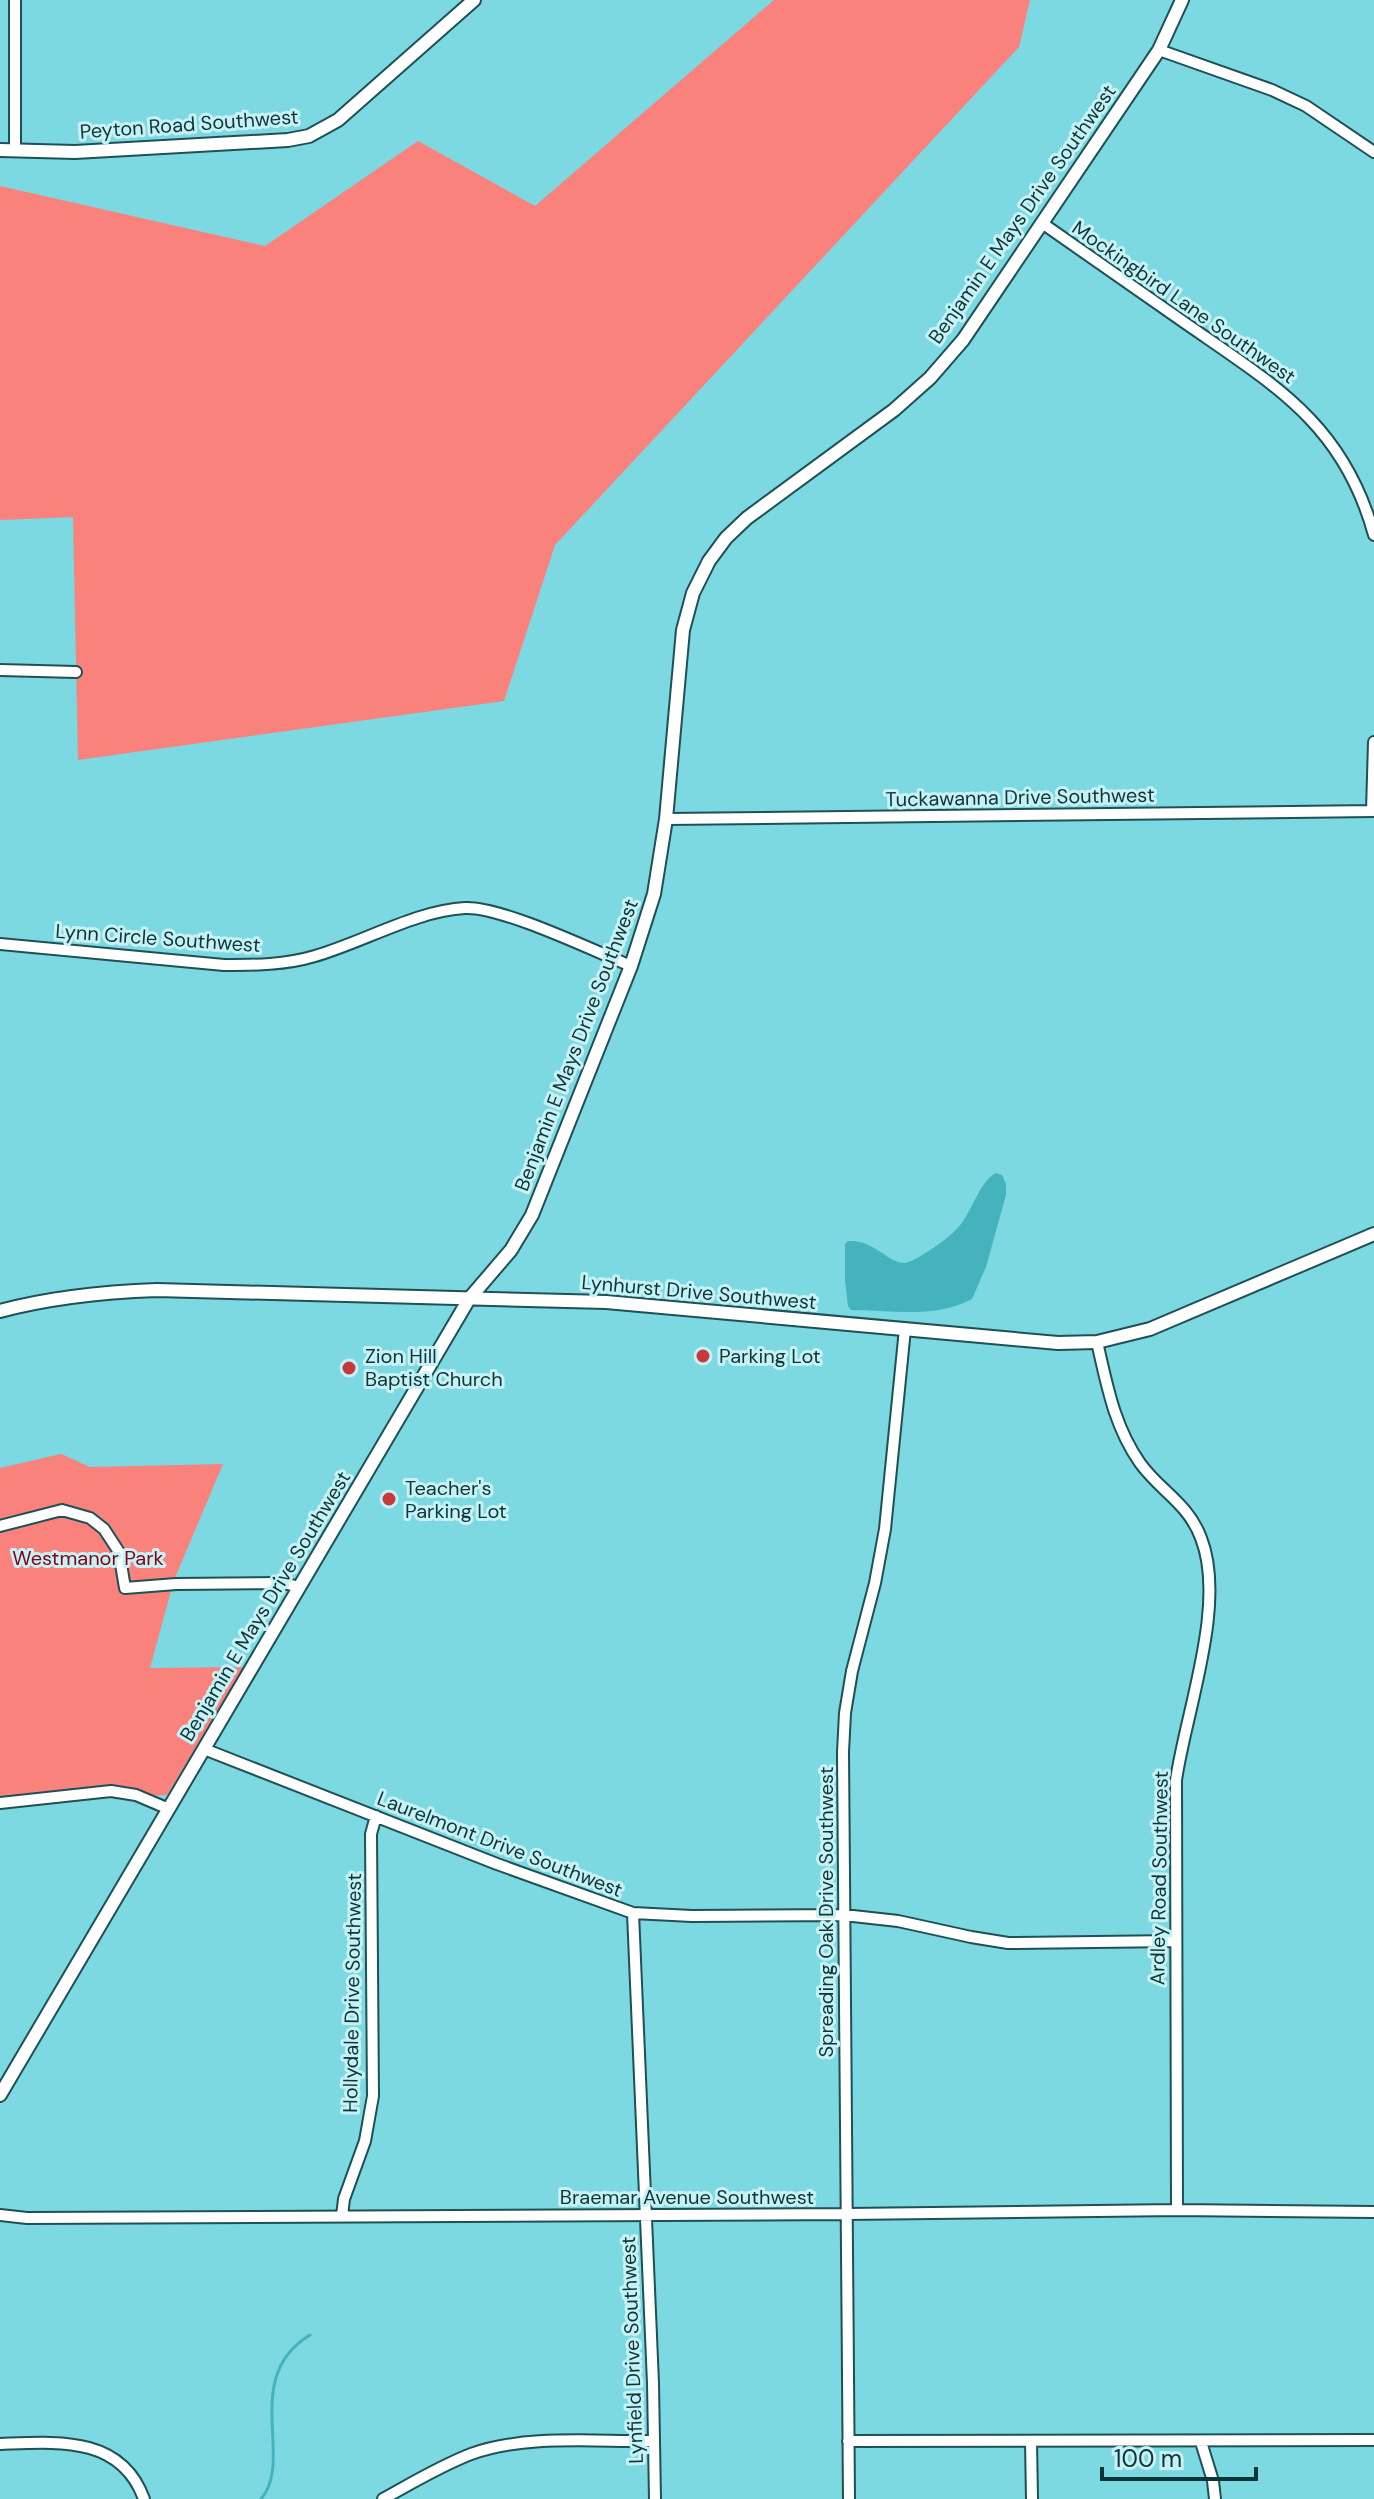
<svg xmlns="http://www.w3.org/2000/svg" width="1374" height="2499" font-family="'DM Sans',sans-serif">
<rect width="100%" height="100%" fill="#7cd8e1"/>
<!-- green -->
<path fill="#fa827d" d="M774,0H1030L1019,47L555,545L504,701L78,760L73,517L0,520V186L265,246L418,141L535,206Z
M61,1454L90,1467L223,1464L174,1580L150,1668L244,1667L167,1795L0,1800V1468Z"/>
<!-- water -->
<path fill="#45b3bd" d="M996,1173L1002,1175L1006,1184V1195L986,1267L972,1299C935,1319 891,1310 851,1310L848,1306L845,1281V1244L848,1241C874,1239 887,1263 905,1263C912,1262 922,1255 927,1252C940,1244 952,1235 961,1224C972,1210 981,1180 996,1173Z"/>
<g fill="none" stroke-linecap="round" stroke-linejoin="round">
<!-- stream -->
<path stroke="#45b3bd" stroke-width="3" d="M261,2499C295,2460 240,2377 310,2335"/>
<!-- minor casing -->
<g stroke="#1e5055" stroke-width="14">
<path id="minor" d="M15,0V150
M1159,50L1272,90L1306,106L1374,152
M1042,223C1091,257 1140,291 1188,325C1276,386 1344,425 1374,535
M0,670L76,672
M1372,811L1374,742
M666,819L1374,811
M0,944L224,965C255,965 285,965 315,956C361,943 418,910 465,908C501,906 594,951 631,966
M1097,1342C1107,1385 1114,1426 1140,1463C1160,1491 1188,1503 1201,1538C1227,1604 1186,1711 1176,1780L1177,2210
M0,1526L62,1510L90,1518L104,1529L119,1552L125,1588L176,1584L283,1583L300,1587
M204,1749L497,1864L633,1913L692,1916L844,1915L898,1921L971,1937L1008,1943L1175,1941
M0,1803L111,1791L136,1795L169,1809
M633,1913L653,2383L655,2499
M0,2215L27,2218L847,2214L1177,2210L1374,2212
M342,2216L344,2199L365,2141L373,2096L371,1834L376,1816
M848,2441L1374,2440
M1031,2441L1032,2499
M1201,2442L1213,2481L1215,2499
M0,2444C56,2442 121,2435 144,2499
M383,2499C412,2483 440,2466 471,2454C526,2434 597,2442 654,2441
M849,2499L843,1752L845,1713L852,1671L875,1583L885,1529L905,1329"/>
</g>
<!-- tertiary casing -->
<g stroke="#1e5055" stroke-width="16">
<path id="tertiary" d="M0,150L75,152L288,140L309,136L338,120L474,0
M0,1311C52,1297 104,1292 157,1290L606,1302L1058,1343L1097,1342L1150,1329L1374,1234
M0,2095L469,1299L511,1250L532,1215L631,966L654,894L666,819L683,630L693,593L709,561L726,538L747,518L894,410L930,378L963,340L1159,50L1182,0"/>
</g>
<!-- minor -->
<use href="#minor" stroke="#fff" stroke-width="10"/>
<!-- tertiary -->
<use href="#tertiary" stroke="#fff" stroke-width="12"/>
</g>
<!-- markers -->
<g fill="#c8393d" stroke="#c6f1f5" stroke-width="3">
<circle cx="703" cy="1356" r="8"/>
<circle cx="349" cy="1368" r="8"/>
<circle cx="389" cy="1499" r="8"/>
</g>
<g text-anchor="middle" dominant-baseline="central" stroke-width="6" stroke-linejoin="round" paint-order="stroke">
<!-- street labels -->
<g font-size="20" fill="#0d3639" stroke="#c6f1f5">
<text transform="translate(189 124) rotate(-4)">Peyton Road Southwest</text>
<text transform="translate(1022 214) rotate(-55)">Benjamin E Mays Drive Southwest</text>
<text transform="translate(1184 302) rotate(35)">Mockingbird Lane Southwest</text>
<text transform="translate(1020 797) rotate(-1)">Tuckawanna Drive Southwest</text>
<text transform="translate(158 938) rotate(4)">Lynn Circle Southwest</text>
<text transform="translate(576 1045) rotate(-69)">Benjamin E Mays Drive Southwest</text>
<text transform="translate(699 1292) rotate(5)">Lynhurst Drive Southwest</text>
<text transform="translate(265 1606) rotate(-59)">Benjamin E Mays Drive Southwest</text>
<text transform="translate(500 1844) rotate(21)">Laurelmont Drive Southwest</text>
<text transform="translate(1159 1878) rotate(-89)">Ardley Road Southwest</text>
<text transform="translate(826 1912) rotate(-90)">Spreading Oak Drive Southwest</text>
<text transform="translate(352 1993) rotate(-89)">Hollydale Drive Southwest</text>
<text x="687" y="2197">Braemar Avenue Southwest</text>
<text transform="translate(632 2350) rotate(-92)">Lynfield Drive Southwest</text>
</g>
<!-- poi labels -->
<g font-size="20" fill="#0d3639" stroke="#c6f1f5" text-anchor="start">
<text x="365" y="1356">Zion Hill<tspan x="365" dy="23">Baptist Church</tspan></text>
<text x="719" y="1356">Parking Lot</text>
<text x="405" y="1488">Teacher's<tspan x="405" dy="23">Parking Lot</tspan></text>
</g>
<!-- park labels -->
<g font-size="20" fill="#840115" stroke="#c6f1f5">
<text x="88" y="1558">Westmanor Park</text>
</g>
</g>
<!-- scale -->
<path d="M1102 2467v12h154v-12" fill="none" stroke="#0d3639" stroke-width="4"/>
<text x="1114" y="2467" font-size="24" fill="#0d3639" stroke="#c6f1f5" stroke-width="6" paint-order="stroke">100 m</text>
</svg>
